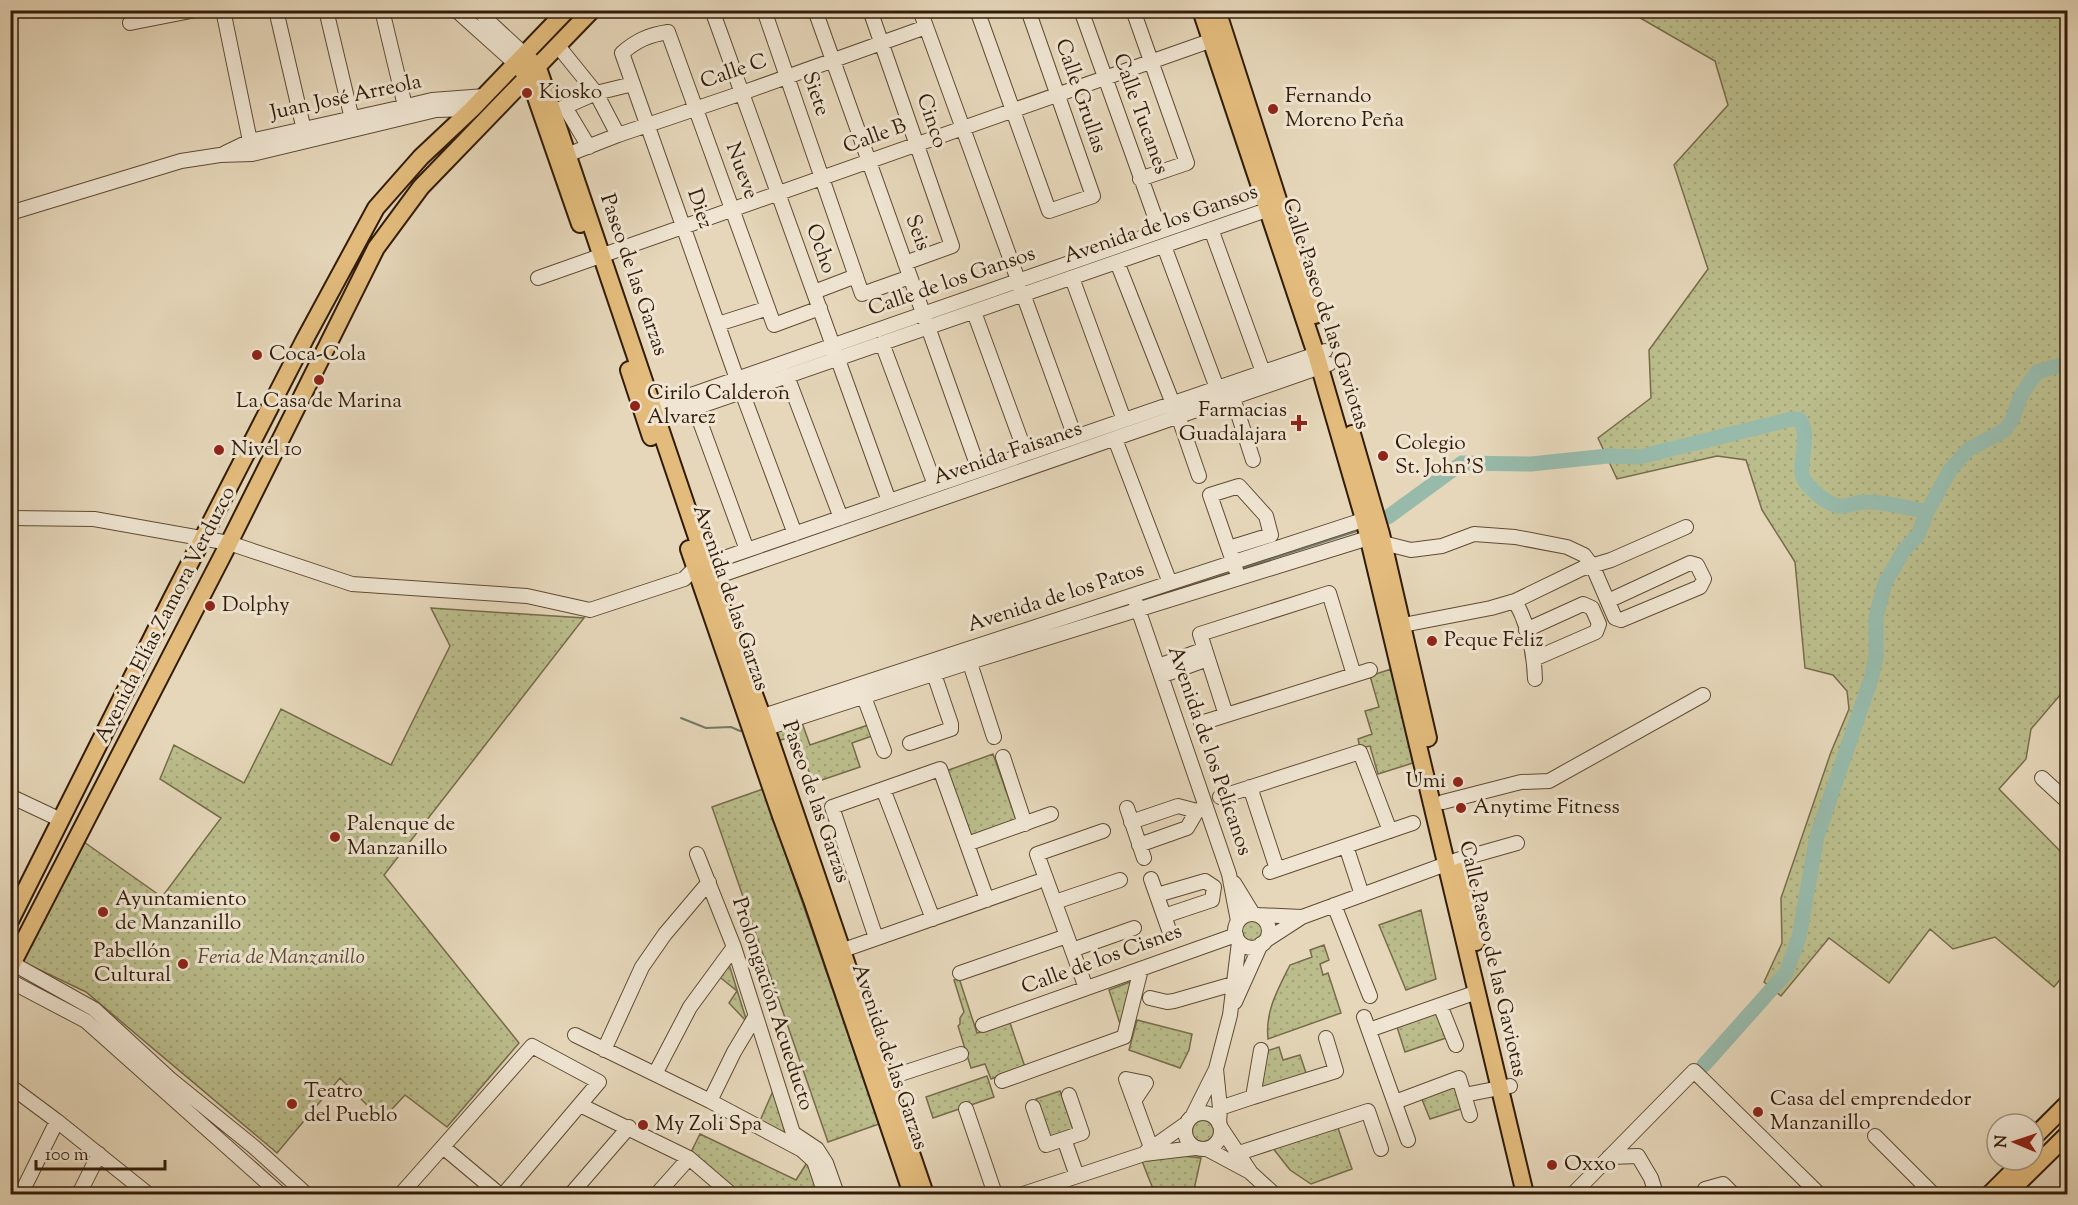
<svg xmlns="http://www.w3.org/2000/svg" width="2078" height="1205" font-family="'Sorts Mill Goudy',serif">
<defs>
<pattern id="park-dots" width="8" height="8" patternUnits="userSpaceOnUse" patternTransform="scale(1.5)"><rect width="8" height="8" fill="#bbbd8c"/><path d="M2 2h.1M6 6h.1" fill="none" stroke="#a1a277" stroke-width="1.8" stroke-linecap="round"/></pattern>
</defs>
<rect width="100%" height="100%" fill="#e6d7ba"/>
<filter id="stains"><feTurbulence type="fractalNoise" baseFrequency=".00333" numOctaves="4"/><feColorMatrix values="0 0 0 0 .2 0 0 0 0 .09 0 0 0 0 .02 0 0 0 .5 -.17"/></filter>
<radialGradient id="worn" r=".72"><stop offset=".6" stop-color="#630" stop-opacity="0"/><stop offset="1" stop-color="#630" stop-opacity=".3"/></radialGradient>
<!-- park -->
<path fill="url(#park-dots)" stroke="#766c4a" stroke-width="1.5" d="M1628,11H2067V687L2031,729L2026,759L1999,789L2067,858V971L2054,987L1995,937L1953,949L1930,929L1889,983L1829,938L1781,996L1764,982L1782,943L1781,898L1831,752L1849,709L1847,691L1833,675L1805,668L1795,562L1762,510L1746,460L1717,456L1617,479L1598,438L1651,398L1649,350L1708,269L1674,165L1728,105L1715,61Z
M431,608L584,618L384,875L519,1043L447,1127L405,1095L382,1120L340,1078L277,1153L86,992L21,961L84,842L162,897L221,818L160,779L174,745L244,783L281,709L391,765L450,646Z
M1391,669L1413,763L1378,774L1370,746L1360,748L1358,739L1372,734L1365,711L1379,707L1370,676Z
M801,720L810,745L868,725L872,736L852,743L860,767L813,783L796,735L775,742L771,731Z
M993,754L1017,822L970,839L946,771Z
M763,789L879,1124L828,1142L712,807Z
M1421,910L1436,979L1406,990L1379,925Z
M1240 931a12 12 0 1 1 24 0a12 12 0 1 1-24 0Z
M1324,945L1329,960L1320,964L1323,975L1328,973L1341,1013L1268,1039C1265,1011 1278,989 1290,965L1312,957L1310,950Z
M728,961L747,1022L729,1003L737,991L717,975Z
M959,978L977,1033L1010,1023L1025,1067L991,1079L985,1064L971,1068L958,1026L960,1024V1018L964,1012L954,980Z
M1135,980L1122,1030L1109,990Z
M1437,1013L1446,1038L1405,1052L1397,1027Z
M1137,1020L1192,1034L1189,1050L1180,1068L1129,1050Z
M1279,1047L1283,1060L1300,1055L1307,1076L1258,1092L1264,1052Z
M987,1076L994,1097L933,1118L926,1097Z
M1458,1084L1464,1108L1430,1119L1421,1097Z
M773,1091L787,1127L785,1132L781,1133L759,1123Z
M1060,1091L1074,1132L1050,1140L1036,1099Z
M1191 1132a12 12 0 1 1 24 0a12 12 0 1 1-24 0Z
M1337,1125L1352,1169L1311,1184L1290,1170L1272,1147Z
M700,1134L796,1180L808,1161L820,1194H739L690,1154Z
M1174,1155L1201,1158L1193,1194H1155L1142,1161Z"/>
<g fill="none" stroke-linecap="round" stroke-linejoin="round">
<!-- stream -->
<path stroke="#6f7b6a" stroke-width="2" d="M1240,569L1360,530
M1146,600L1232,572
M1103,614L1132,604
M681,718L706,728L731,727L740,731L744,730"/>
<!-- river -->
<path stroke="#97baab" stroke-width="15" d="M1388,517L1462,463L1531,464L1608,456L1639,457L1792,419L1800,420C1810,434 1800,457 1802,474C1804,486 1828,505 1839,506C1848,507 1858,501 1867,502C1888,502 1907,508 1927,512
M1704,1065L1786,973L1799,937L1817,836L1872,676L1876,656V617L1885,583L1904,550L1918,535L1927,512L1950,470L1969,449L2005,430L2012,420L2021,395L2037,372L2068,363"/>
<!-- minor casing -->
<g stroke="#5f4b34" stroke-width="16">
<path id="minor" d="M223,10L250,141
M276,10L304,130
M326,10L352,119
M382,10L405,106
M456,10L516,64
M480,10L486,19L525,55
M712,10L889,501
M764,10L862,294L910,277
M815,10L979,470
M870,10L952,246L905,263
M920,10L1075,437
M977,10L1049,211L1093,196L1028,10
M1081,10L1160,231
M1133,10L1187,163L1140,179
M130,23L196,10
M558,46L596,93L618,135
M565,107L589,147
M553,112L596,93L633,84
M225,153L250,141L394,109L432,100L485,96
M559,158L618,135L742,93L926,27
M10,213L181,161L220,155L252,154L436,110L472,109
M1211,229L1263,372
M1164,246L1217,388
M1117,262L1181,424L1199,476
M538,278L1221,37
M1072,278L1124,420
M814,292L856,276
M974,312L1026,454
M718,324L768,308
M882,343L935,485
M787,376L841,518
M737,379L622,53C637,40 649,35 668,32L774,325L820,308
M742,392L795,534
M1233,398L1253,460
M695,408L747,550
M645,411L1273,192
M649,424L1278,206
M1115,439L1170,583
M10,518L94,519L229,543L352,584L527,596L590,610L684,579L695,568L1325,351
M1383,543L1411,550L1442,546L1474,534L1515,537L1567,547L1584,555L1593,567L1615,618L1621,620L1700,587L1704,579L1697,565L1690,563L1608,601
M1229,548L1271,535L1266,516L1239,486L1210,495L1236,570
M704,581L1329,364
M1515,601C1528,624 1534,652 1535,679
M1136,603L1229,874L1238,921
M1403,625L1491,608L1515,601L1581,569L1611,560L1686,527
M1526,630L1583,604L1592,608L1599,624L1596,632L1534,659
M967,654L994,737
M1158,666L1205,649
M1161,676L1208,659
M864,697L884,751
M1226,715L1200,634L1329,593L1354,675
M754,719L1372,517
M1201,723L1370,670
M758,731L970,662L1378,535
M910,743L951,729V724L934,674
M1003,757L1025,824
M2042,778L2068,802
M1250,787L1277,869
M883,789L933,919
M10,796L61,820
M1220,797L1360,752L1390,831
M1443,802L1521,782L1549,781L1703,695
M1127,808L1144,858
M1131,822L1178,806L1197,811
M967,844L1051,814
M1139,845L1187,828L1197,811L1206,807
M1346,846L1362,895
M697,854L734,947L793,1133L817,1149L826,1163L837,1194
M1270,872L1413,823
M1151,879L1169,930
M1234,883L1253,914
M1157,895L1205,881L1214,887
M1055,902L1120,880
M1334,905L1370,996
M1235 931a17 17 0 1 1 34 0a17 17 0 1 1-34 0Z
M1258,915L1302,917
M1164,916L1212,900L1214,887
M876,938L832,807L940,769L987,900
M1265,941L1302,917L1457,860L1517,843
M1072,950L1134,928
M832,954L1037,882
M10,962L94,1009L170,1079L254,1147L306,1194
M960,973L1067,936
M10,981L86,1021L280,1194
M1086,988L1037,854L1103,831
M1150,998L1167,1002L1174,1001L1233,984
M1235,1002L1261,944
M1440,1005L1456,1045
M1364,1017L1408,1140
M983,1025L1236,935
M1369,1030L1477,992
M575,1035L710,1101L802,1150L814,1161L825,1194
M604,1050L642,967L665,934L709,882
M655,1074L690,1007L734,947
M885,1079L961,1054
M1002,1081L1124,1037L1141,969
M10,1086L57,1121L148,1194
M1464,1095L1510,1086
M1253,1097L1336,1071L1326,1038
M710,1101L734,1052L755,1017
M1134,1101L1146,1083L1126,1079L1153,1153
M1395,1102L1459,1078L1470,1115
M580,1105L689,1158L731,1194
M1033,1107L1046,1145L1082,1133L1069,1095
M1220,1108L1253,1097L1261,1050
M966,1109L995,1194
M1185 1131a18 18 0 1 1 36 0a18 18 0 1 1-36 0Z
M1192,1117L1216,1069
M1219,1124L1220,1108L1216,1069L1230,1015L1239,942
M1221,1128L1251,1173L1274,1194
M1875,1136L1933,1194
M1064,1139L1077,1176
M443,1147L499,1194
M1207,1149L1250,1172
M1146,1152L1187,1123
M1239,1153L1368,1111L1381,1149
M1609,1157L1638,1156L1651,1178L1656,1194
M1705,1189L1723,1184L1733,1194
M21,1194L57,1121
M79,1194L99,1154
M401,1194L532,1046L599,1082L504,1194
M571,1194L629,1127
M657,1194L689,1158
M1023,1194L1144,1154L1195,1148
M1573,1194L1694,1071L1819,1194"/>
</g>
<!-- major casing -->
<g stroke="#321c08" stroke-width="20">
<path id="major" d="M1201,10L1316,354L1364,519L1525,1194
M1217,10L1315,315
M525,55L538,68L706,564L762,716L925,1194
M516,64L529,77L580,224
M629,370L651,437
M1352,434L1381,534L1428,738
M689,549L781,816L812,900L912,1194
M1460,871L1476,942
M10,921L171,600L305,339L376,208L421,157L472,109L567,10
M10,968L229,543L376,248L421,187L592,10
M2033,1138L2068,1103
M1990,1194L2024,1160
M2007,1194L2068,1134"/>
</g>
<!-- minor -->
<use href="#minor" stroke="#efe5d2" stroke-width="14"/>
<!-- major -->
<use href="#major" stroke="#e3bc7d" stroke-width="16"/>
</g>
<!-- markers -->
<g fill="#8f2418" stroke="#efe5d2" stroke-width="2">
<circle cx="527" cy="93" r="6"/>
<circle cx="1273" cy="109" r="6"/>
<circle cx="257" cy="355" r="6"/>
<circle cx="319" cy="380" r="6"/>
<circle cx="635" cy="406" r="6"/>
<path d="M1296 414h6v6h6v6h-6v6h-6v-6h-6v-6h6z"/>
<circle cx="219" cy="450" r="6"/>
<circle cx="1383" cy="456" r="6"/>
<circle cx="210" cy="606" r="6"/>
<circle cx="1432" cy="641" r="6"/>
<circle cx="1458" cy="782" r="6"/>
<circle cx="1461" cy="808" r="6"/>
<circle cx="335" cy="837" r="6"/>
<circle cx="103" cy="912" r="6"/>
<circle cx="183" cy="964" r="6"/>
<circle cx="292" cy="1104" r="6"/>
<circle cx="1758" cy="1112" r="6"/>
<circle cx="643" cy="1125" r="6"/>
<circle cx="1552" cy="1165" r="6"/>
</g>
<g text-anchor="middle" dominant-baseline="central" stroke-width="6" stroke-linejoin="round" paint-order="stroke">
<!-- street labels -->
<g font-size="21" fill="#321c08" stroke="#efe5d2">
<text transform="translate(734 72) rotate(-19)">Calle C</text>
<text transform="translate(815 94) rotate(71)">Siete</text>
<text transform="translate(1080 96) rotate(71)">Calle Grullas</text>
<text transform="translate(346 98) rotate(-12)">Juan José Arreola</text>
<text transform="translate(1140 114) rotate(70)">Calle Tucanes</text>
<text transform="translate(931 121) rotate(71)">Cinco</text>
<text transform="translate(875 137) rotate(-20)">Calle B</text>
<text transform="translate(741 171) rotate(70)">Nueve</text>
<text transform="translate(699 209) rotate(71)">Diez</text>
<text transform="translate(1161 225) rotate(-19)">Avenida de los Gansos</text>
<text transform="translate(917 233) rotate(70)">Seis</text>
<text transform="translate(820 249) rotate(70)">Ocho</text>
<text transform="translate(633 275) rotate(71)">Paseo de las Garzas</text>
<text transform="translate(952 282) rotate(-19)">Calle de los Gansos</text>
<text transform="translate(1325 314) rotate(72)">Calle Paseo de las Gaviotas</text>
<text transform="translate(1008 454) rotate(-19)">Avenida Faisanes</text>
<text transform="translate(730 598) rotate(71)">Avenida de las Garzas</text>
<text transform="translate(1056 598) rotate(-18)">Avenida de los Patos</text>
<text transform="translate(166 615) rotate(-63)">Avenida Elías Zamora Verduzco</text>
<text transform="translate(1209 751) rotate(71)">Avenida de los Pelícanos</text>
<text transform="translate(815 802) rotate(71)">Paseo de las Garzas</text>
<text transform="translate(1492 959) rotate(77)">Calle Paseo de las Gaviotas</text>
<text transform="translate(1102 960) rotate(-20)">Calle de los Cisnes</text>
<text transform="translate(772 1004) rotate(72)">Prolongación Acueducto</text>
<text transform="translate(889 1057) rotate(71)">Avenida de las Garzas</text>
</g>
<!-- poi labels -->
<g font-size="21" fill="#321c08" stroke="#efe5d2" text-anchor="start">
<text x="539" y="93">Kiosko</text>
<text x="1285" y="97">Fernando<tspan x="1285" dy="24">Moreno Peña</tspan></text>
<text x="269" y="355">Coca-Cola</text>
<text x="647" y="394">Cirilo Calderon<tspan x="647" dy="24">Alvarez</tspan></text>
<text x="319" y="402" text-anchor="middle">La Casa de Marina</text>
<text x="1287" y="411" text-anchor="end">Farmacias<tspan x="1287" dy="24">Guadalajara</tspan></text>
<text x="1395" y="444">Colegio<tspan x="1395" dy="24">St. John'S</tspan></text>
<text x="231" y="450">Nivel 10</text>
<text x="222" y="606">Dolphy</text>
<text x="1444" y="641">Peque Feliz</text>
<text x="1446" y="782" text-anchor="end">Umi</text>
<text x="1473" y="808">Anytime Fitness</text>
<text x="347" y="825">Palenque de<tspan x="347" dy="24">Manzanillo</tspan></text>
<text x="115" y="900">Ayuntamiento<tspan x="115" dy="24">de Manzanillo</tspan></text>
<text x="171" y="952" text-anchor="end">Pabellón<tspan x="171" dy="24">Cultural</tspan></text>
<text x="304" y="1092">Teatro<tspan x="304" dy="24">del Pueblo</tspan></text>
<text x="1770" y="1100">Casa del emprendedor<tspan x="1770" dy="24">Manzanillo</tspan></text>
<text x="655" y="1125">My Zoli Spa</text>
<text x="1564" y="1165">Oxxo</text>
</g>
<!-- park labels -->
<g font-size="21" font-style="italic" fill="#5b4c30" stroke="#efe5d2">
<text x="281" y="958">Feria de Manzanillo</text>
</g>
</g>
<!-- margin -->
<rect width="2078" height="1205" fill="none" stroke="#e6d7ba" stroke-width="36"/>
<rect x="12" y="12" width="2054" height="1181" fill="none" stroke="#321c08" stroke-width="3"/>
<rect x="18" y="18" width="2042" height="1169" fill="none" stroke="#321c08" stroke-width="1.5"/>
<!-- north arrow -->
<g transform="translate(2015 1142) rotate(272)"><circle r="28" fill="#efe5d2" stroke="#a39581" stroke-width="1.5"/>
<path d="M0-4.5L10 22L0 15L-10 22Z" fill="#8f2418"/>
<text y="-9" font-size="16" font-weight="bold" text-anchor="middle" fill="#321c08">N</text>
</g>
<!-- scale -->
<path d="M36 1160v9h129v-9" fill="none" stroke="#321c08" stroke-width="3"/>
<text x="45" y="1160" font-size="18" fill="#321c08" stroke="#efe5d2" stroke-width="4.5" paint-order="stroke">100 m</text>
<rect width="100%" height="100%" filter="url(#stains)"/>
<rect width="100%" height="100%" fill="url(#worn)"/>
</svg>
